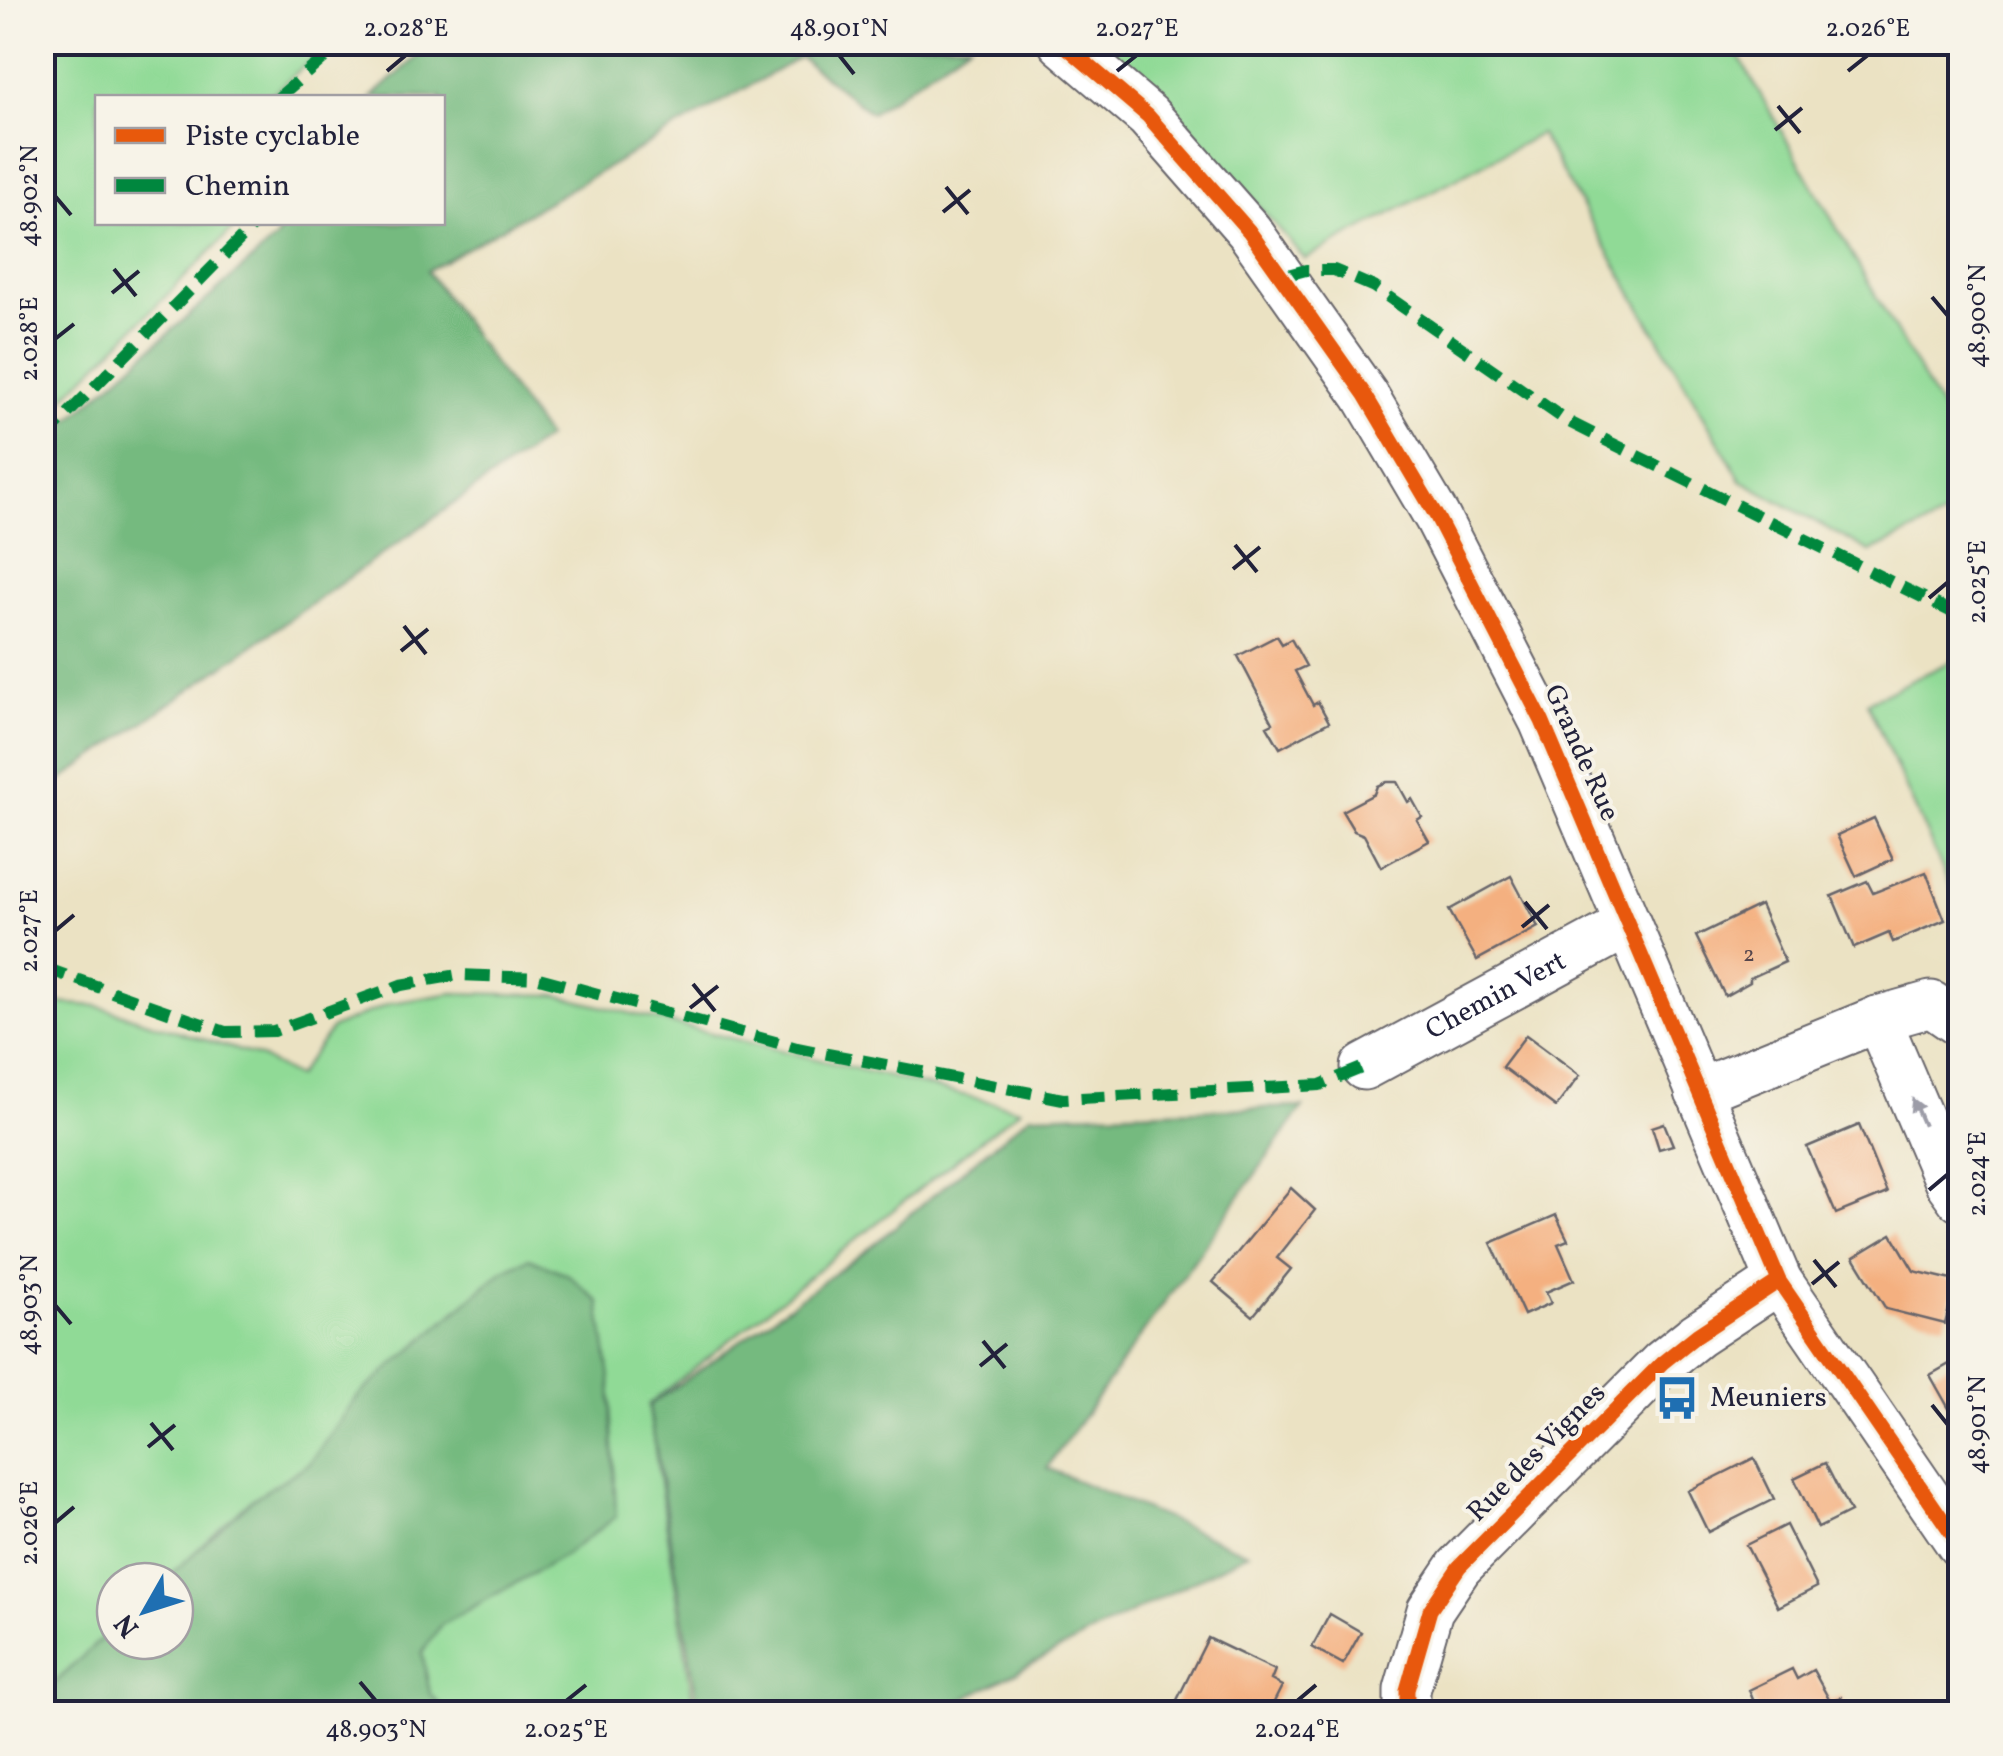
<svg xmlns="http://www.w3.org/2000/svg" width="2003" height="1756" font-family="Vollkorn,serif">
<rect width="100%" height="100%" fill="#f7f3e8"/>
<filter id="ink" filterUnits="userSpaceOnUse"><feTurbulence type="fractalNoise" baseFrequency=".01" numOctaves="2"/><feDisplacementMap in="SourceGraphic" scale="20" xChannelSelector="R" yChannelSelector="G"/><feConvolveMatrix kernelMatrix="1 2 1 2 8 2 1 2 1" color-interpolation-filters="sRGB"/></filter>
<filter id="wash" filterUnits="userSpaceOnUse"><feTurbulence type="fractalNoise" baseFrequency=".0048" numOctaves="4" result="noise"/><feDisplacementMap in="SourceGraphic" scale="40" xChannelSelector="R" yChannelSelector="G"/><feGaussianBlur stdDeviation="2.25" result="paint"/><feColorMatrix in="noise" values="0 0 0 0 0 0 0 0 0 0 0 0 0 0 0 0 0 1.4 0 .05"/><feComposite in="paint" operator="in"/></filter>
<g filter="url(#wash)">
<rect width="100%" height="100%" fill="#ebe2c3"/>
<!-- green -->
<path fill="#90da96" stroke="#597e68" stroke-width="2.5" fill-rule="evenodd" d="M43,42L331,43L268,97L98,98V222H233L236,226L43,419Z
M1105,43H1731L1960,443V509L1870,552L1741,480L1540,134L1305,259L1181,118Z
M1960,657V908L1867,702Z
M453,993L556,995L1020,1109L648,1405L695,1713H43L42,1002L97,1006L260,1057L296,1077L332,1028L391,1003ZM115,1581H175V1641H115Z"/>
<!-- forest -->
<path fill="#74ba7f" stroke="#4b6e5d" stroke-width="2.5" d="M433,43H970L871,113L800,57L427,271L547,438L43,793V443L276,239L283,223L442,222V98L372,97Z
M1303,1107L1047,1468L1248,1553L936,1713H699L649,1406L867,1250L1030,1115Z
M529,1258L569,1275L599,1302L610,1377L616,1517L562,1557L441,1625L422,1653L430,1693L448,1713H43V1693L115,1626V1641H175V1581H164L251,1500L310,1463L358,1396L502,1271Z"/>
<g id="blocks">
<!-- building -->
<path fill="#f4b080" d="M1277,636L1282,644L1291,639L1306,666L1295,671L1313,705L1318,702L1329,722L1280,748L1267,726L1273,723L1238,656Z
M1386,782H1397L1408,802L1412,799L1422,817L1417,820L1429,841L1381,867L1364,835L1354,831L1342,811L1374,794L1377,786Z
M1874,818L1893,859L1856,876L1837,835Z
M1926,872L1945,920L1893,942L1889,933L1854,948L1832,896L1867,881L1873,893Z
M1511,876L1538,927L1477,960L1449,910Z
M1760,905L1785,962L1750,978V982L1725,996L1696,936Z
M1526,1035L1580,1075L1556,1107L1502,1067Z
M1664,1123L1673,1145L1659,1149L1652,1127Z
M1859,1125L1887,1193L1836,1214L1807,1147Z
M1291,1188L1315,1210L1277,1258L1291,1269L1253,1316L1213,1282Z
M1556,1215L1568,1240L1558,1244L1574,1280L1546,1292L1551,1303L1524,1315L1491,1243Z
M1892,1234L1914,1271L1956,1281L1945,1324L1886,1309L1854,1257Z
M1960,1358V1428L1930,1375Z
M1754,1458L1774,1499L1708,1532L1688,1491Z
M1825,1463L1850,1512L1818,1528L1794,1478Z
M1786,1525L1817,1587L1778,1607L1746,1545Z
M1330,1614L1361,1632L1343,1664L1312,1647Z
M1208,1638L1275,1670L1271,1680L1282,1686L1268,1714H1178L1172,1710Z
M1792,1669L1797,1679L1813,1670L1830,1701L1841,1697L1849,1714H1759L1749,1690Z"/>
</g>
</g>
<g filter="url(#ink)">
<use href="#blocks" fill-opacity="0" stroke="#68656b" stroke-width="2.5"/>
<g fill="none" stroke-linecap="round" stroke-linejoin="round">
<!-- minor casing -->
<g stroke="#68656b" stroke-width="49">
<g id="minor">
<path d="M1061,42L1148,116L1249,231L1365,395L1437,517L1542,721L1779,1281L1960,1545"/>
<path d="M1878,1019L1947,1181L1960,1199"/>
<path id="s1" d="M1364,1067L1627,925"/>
<path d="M1698,1092L1878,1019L1931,1004L1960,1024"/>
<path d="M1407,1714V1690L1430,1610L1459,1567L1662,1363L1697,1335L1779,1281"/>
</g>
</g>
<!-- minor -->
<use href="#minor" stroke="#fff" stroke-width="45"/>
<!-- quiet -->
<path stroke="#00873e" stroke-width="12" stroke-dasharray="25 12" stroke-linecap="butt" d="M278,98L342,42
M1284,276L1306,270H1334L1374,287L1567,421L1960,616
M42,440L257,222
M42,967L225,1032L274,1031L401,985L457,975L539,978L797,1048L1063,1099L1320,1085L1364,1067"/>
<!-- cycleway casing -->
<g stroke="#f7f3e8" stroke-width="21">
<path id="cycleway" d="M1061,42L1148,116L1249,231L1365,395L1437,517L1542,721L1779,1281L1960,1545
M1407,1714V1690L1430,1610L1459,1567L1662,1363L1697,1335L1779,1281"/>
</g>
<!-- cycleway -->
<use href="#cycleway" stroke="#e8590c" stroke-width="15"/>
</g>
<!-- one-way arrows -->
<defs><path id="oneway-solid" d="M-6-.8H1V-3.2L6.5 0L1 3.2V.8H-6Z" transform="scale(2.5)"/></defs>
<use fill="#9c9ca7" href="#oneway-solid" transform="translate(1918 1112) rotate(-113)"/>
</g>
<!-- ticks -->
<path fill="none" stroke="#22223b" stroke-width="4" d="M839,55L854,74M387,71L406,55M1117,71L1137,55M1848,71L1868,55M1778,106L1800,133M1775,130L1802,108M946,187L968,214M55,196L71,215M943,212L970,190M114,269L136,296M112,293L139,271M1932,297L1948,316M55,339L74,324M1235,545L1257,572M1233,569L1260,547M1929,598L1948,582M404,626L426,654M401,651L428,629M1525,902L1547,929M1522,927L1549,905M55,931L74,915M693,984L715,1011M690,1008L718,986M1929,1190L1948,1174M1814,1260L1836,1287M1812,1284L1839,1262M55,1305L71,1324M983,1341L1005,1368M980,1366L1007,1344M1932,1405L1948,1425M151,1423L173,1450M148,1447L175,1425M55,1523L74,1507M360,1682L376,1701M566,1701L586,1685M1297,1701L1316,1685"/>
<!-- icons -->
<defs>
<g id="bus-bare" transform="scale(3.45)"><path d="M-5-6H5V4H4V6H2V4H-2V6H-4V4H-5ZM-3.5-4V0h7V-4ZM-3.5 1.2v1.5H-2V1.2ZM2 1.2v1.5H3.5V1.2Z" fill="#1f6fb2" stroke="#f7f3e8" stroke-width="2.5" paint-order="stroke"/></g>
</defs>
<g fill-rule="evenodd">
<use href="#bus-bare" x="1677" y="1398"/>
</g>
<g text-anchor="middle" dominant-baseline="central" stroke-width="8" stroke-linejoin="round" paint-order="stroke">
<!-- number labels -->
<g font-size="22" fill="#56464c">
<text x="1749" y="955">2</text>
</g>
<!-- street labels -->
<g font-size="28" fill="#22223b" stroke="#f7f3e8">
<text transform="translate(1581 753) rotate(66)">Grande Rue</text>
<text stroke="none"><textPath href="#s1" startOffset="150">Chemin Vert</textPath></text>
<text transform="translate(1537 1453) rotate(-45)">Rue des Vignes</text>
</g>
<!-- poi labels -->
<g font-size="28" fill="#22223b" stroke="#f7f3e8" text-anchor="start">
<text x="1710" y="1398">Meuniers</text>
</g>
</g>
<!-- margin -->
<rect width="2003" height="1756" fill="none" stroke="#f7f3e8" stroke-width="110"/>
<!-- legend -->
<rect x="95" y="95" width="350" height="130" fill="#f7f3e8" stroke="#a29fa3" stroke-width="2.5"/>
<rect x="115" y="128" width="50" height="15" fill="#e8590c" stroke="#a29fa3" stroke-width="2.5"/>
<text x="185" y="145" font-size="30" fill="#22223b">Piste cyclable</text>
<rect x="115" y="178" width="50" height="15" fill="#00873e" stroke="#a29fa3" stroke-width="2.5"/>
<text x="185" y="195" font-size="30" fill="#22223b">Chemin</text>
<!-- north arrow -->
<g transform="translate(145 1611) rotate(231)"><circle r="48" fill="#f7f3e8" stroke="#a29fa3" stroke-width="2.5"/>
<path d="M0-8L18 38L0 25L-18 38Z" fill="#1f6fb2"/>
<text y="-15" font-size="28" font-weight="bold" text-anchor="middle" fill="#22223b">N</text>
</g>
<rect x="55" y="55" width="1893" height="1646" fill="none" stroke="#22223b" stroke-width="4"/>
<g font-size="25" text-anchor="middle" fill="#22223b">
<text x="406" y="36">2.028°E</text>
<text x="839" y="36">48.901°N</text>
<text x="1137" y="36">2.027°E</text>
<text x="1868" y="36">2.026°E</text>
<text transform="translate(28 196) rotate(-90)" y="9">48.902°N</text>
<text transform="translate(1976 316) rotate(-90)" y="9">48.900°N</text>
<text transform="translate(28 339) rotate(-90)" y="9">2.028°E</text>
<text transform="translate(1976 582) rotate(-90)" y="9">2.025°E</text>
<text transform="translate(28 931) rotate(-90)" y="9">2.027°E</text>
<text transform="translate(1976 1174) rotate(-90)" y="9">2.024°E</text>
<text transform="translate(28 1305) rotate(-90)" y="9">48.903°N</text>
<text transform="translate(1976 1425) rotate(-90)" y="9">48.901°N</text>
<text transform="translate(28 1523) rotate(-90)" y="9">2.026°E</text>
<text x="376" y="1737">48.903°N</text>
<text x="566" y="1737">2.025°E</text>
<text x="1297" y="1737">2.024°E</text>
</g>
</svg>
